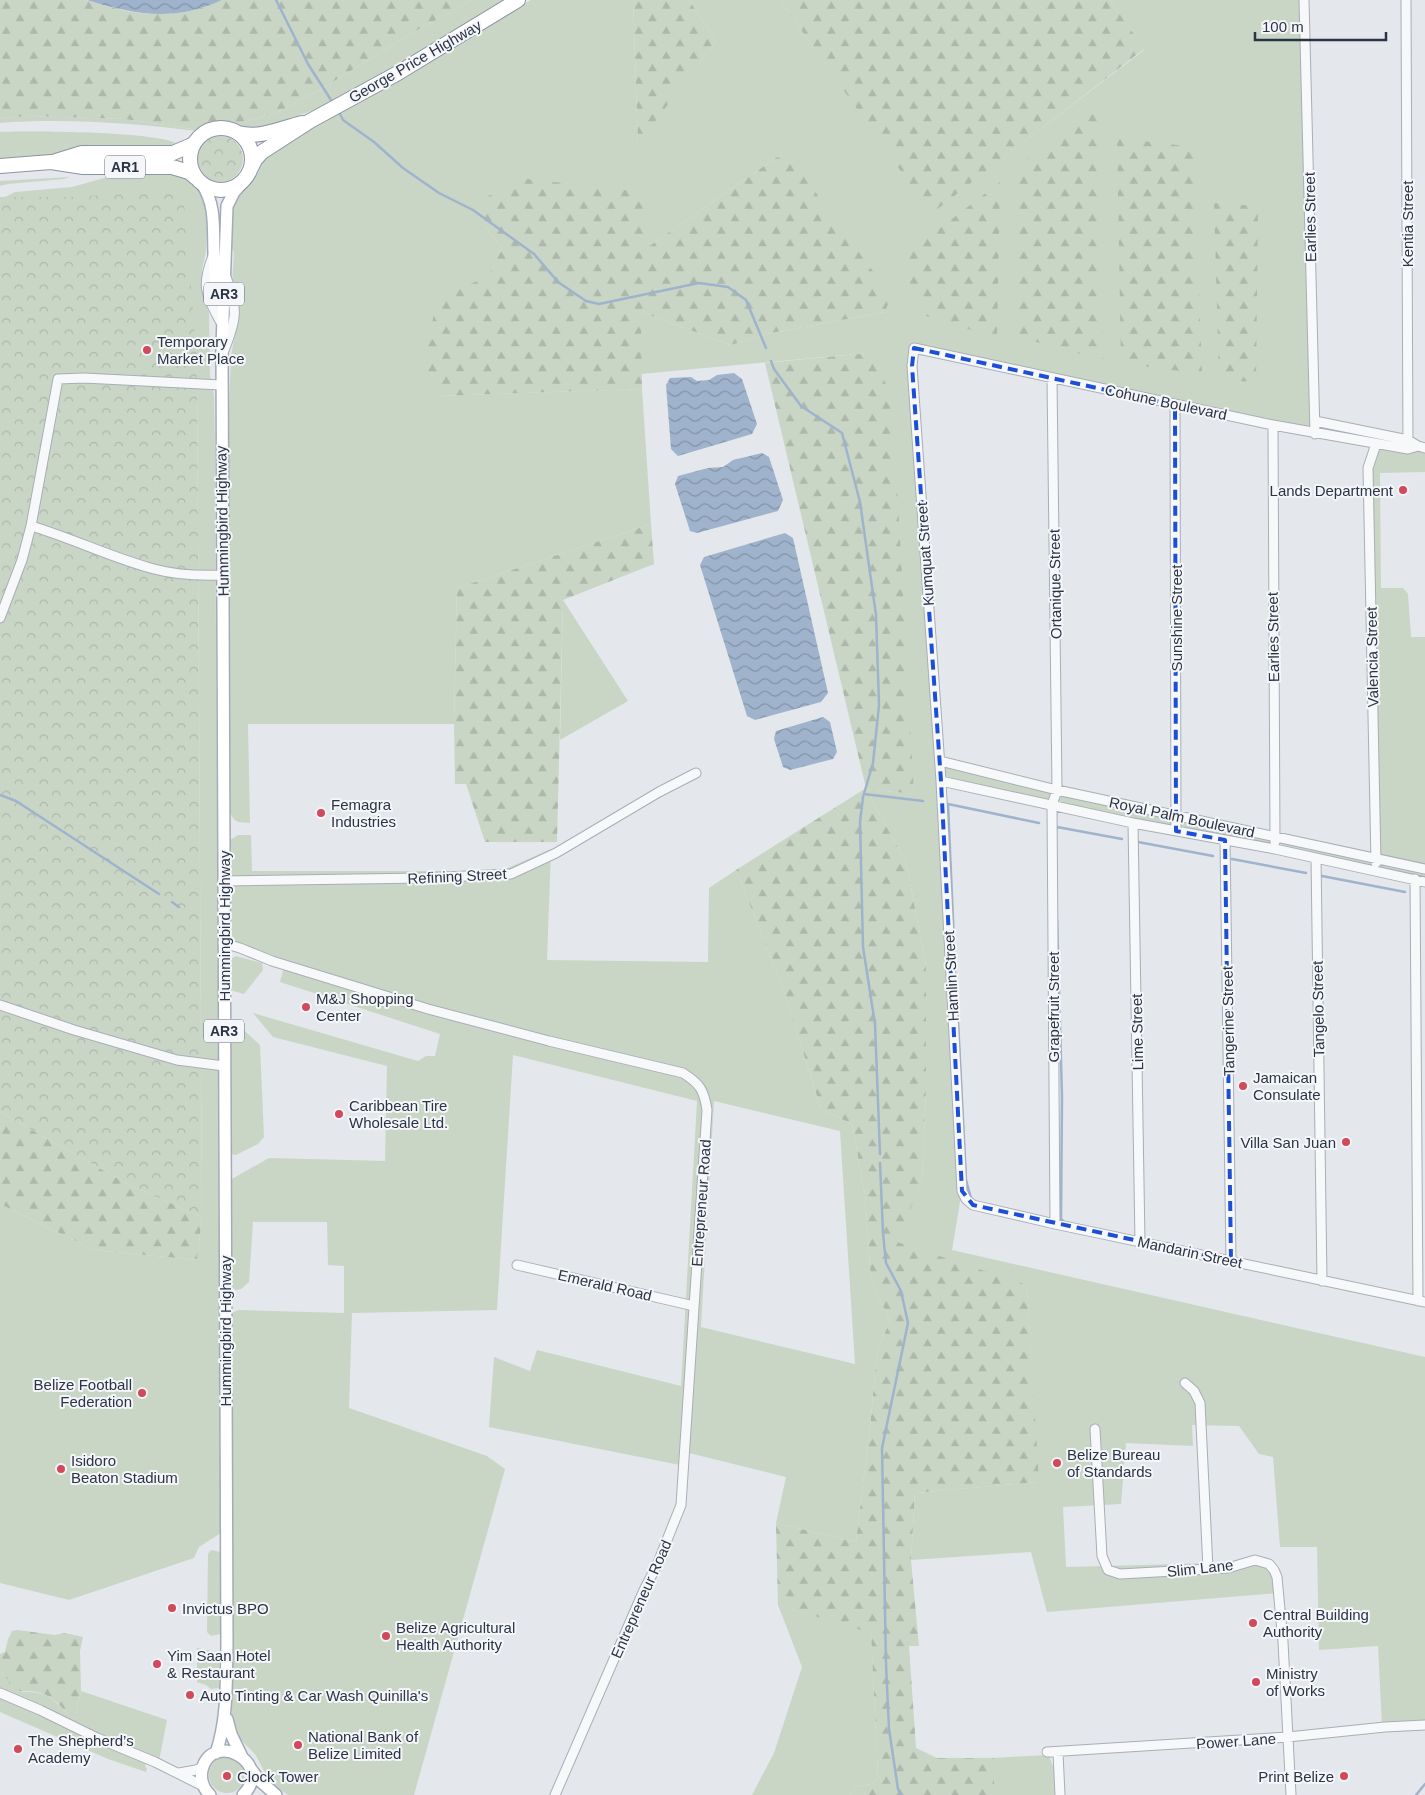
<svg xmlns="http://www.w3.org/2000/svg" width="1425" height="1795" font-family="Arial,sans-serif">
<defs>
<pattern id="forest-firs" width="22" height="20" patternUnits="userSpaceOnUse" patternTransform="scale(1.25)"><rect width="22" height="20" fill="#c9d6c5"/><path d="M5 1l3.5 6h-7zM16 11l3.5 6h-7z" fill="#adb8ab"/></pattern>
<pattern id="park-crowns" width="20" height="18" patternUnits="userSpaceOnUse" patternTransform="scale(1.25)"><rect width="20" height="18" fill="#c9d6c5"/><path d="M2 6a3 3 0 1 1 6 0M12 15a3 3 0 1 1 6 0" fill="none" stroke="#adb8ab"/></pattern>
<pattern id="water-waves" width="16" height="10" patternUnits="userSpaceOnUse" patternTransform="scale(1.25)"><rect width="16" height="10" fill="#9fb4cc"/><path d="M0 5q4-4 8 0t8 0" fill="none" stroke="#8293a7"/></pattern>
</defs>
<rect width="100%" height="100%" fill="#e4e7ec"/>
<!-- green -->
<path fill="#c9d6c5" fill-rule="evenodd" d="M473,0H505L336,102L261,129H241L233,125L278,112L323,88L412,33Z
M531,0H633L638,143L716,41L689,0H780L931,213L1144,50L1110,0H1304L1315,434L915,348L940,761L1376,858L1368,468L1376,444L1425,453V472L1380,473L1381,588H1403L1408,594L1411,637H1425V882L941,781L962,1190L952,1250L1425,1357V1724L1382,1726L1378,1646L1319,1650L1317,1547H1280L1273,1457L1259,1454L1239,1426L1192,1425L1193,1446L1126,1443L1121,1504L1063,1507L1066,1567L1218,1563L1255,1560L1269,1564L1278,1593L1047,1612L1031,1552L911,1560L915,1493L1038,1482L1027,1286L896,1242L922,1180L926,1091V965L906,862L866,789L914,794L868,353L641,374V312L731,345L766,334L885,312L777,157L648,247L485,226L502,248L488,277L437,299L438,396L642,389L651,524L457,588L454,724H248L250,823C236,822 235,823 229,810L228,430L231,356L236,328L232,283L234,253L232,248V215L237,197L255,170L264,158L286,144Z
M30,116L125,119L199,130L197,131C132,123 65,118 0,123V118Z
M0,132C28,131 162,131 179,145L171,147L75,149L41,158L0,160Z
M122,173L167,174L184,177L195,184L200,191L207,207L208,216L206,251L202,270V294L209,313L210,375L214,395L215,450L221,1533L199,1547L194,1558L69,1600L0,1583V1204L94,1250L197,1260L202,1217L197,358L66,197H5L15,192L72,187Z
M70,177L64,179L8,184L0,186V181Z
M563,600L628,701L560,740Z
M238,835H251L252,871H501L551,849L547,960L708,962L709,888L736,870L784,991L821,1109L852,1124L865,1195L871,1280L890,1321L877,1351L870,1427L856,1542L776,1523L786,1477L685,1452V1466L489,1427L494,1357L530,1371L537,1350L681,1386L697,1101L513,1055L497,1310L352,1313L349,1408L487,1456L505,1469L414,1795H288L270,1782L255,1754L242,1741L235,1730L232,1718L231,1313L239,1310L344,1313V1266L328,1265L327,1222H253L249,1282L241,1289L236,1290L231,1287L230,1180L269,1158L385,1161L387,1066L273,1037L253,1013L418,1061L426,1056H435L440,1034L280,982L286,960L239,944L230,936V840ZM714,1101L840,1131L855,1364L701,1327Z
M236,956L262,963L263,970L244,994L230,990V959Z
M236,1023L260,1045L264,1137L258,1144L236,1155L230,1154V1025Z
M211,1550L221,1552L220,1634L211,1636L207,1632L208,1554Z
M778,1605L871,1632L878,1777L872,1784L857,1786L850,1795H752L774,1753L802,1667Z
M197,1648L212,1651L219,1656V1688L211,1689L206,1685L197,1682Z
M0,1671L19,1692C47,1691 50,1696 69,1715H75L81,1691L167,1720L159,1761L147,1758L145,1767L147,1768L146,1772L108,1759L0,1712Z
M1046,1755L1049,1756L1054,1769L1055,1795H994V1758Z
M209 1775a18 18 0 1 1 36 0a18 18 0 1 1-36 0Z"/>
<!-- forest -->
<path fill="url(#forest-firs)" d="M0,0C28,0 56,0 84,0C94,1 104,6 114,8C152,18 186,16 222,0H473L412,33L323,88L278,112L233,125L218,122L204,125L199,130L125,119L30,116L0,118Z
M633,0H689L716,41L638,144Z
M780,0H1110L1144,49L931,214Z
M1100,105V136L1103,360L1018,337L1017,166Z
M1117,138L1194,147L1202,374L1121,363Z
M777,157L795,164L891,296L885,312L766,334L731,345L641,312L642,389L438,396L424,363L437,299L488,276L502,248L485,226V198L519,178L642,192L648,247Z
M1000,182L997,338L923,315L900,259Z
M1214,203L1258,206L1256,382L1219,380Z
M868,353L892,394L914,794L866,789L906,862L926,965V1091L922,1180L897,1242L1027,1285L1039,1482L915,1493L911,1560L919,1646H909L916,1748L937,1758H994V1795H850L857,1786L872,1784L878,1777L871,1633L778,1605L776,1523L856,1542L870,1427L877,1351L890,1321L871,1280L865,1195L852,1124L821,1109L784,991L736,870L866,788L765,363Z
M651,524L654,564L563,600L557,842H485L466,784H455L454,724L457,588Z
M0,1112L126,1183L202,1217L197,1260L94,1250L0,1204Z
M17,1630L55,1635L65,1633L83,1637L80,1651L81,1691L75,1715H69C59,1705 51,1694 36,1692C28,1690 20,1693 11,1690L9,1681L0,1671V1654L5,1652L8,1639L12,1631Z"/>
<!-- park -->
<path fill="url(#park-crowns)" d="M197 159a23 23 0 1 1 46 0a23 23 0 1 1-46 0Z
M169,192L184,203L197,358L202,1217L126,1183L0,1112V197H66Z"/>
<!-- water -->
<path fill="url(#water-waves)" d="M87,0H222C174,22 135,15 87,0Z
M734,373L742,379L757,424L752,434L678,456L671,449L666,385L670,378L691,377L697,381L709,380L717,375Z
M762,453L769,457L783,500L778,511L697,533L690,531L675,484L678,476L708,468L723,467L733,460Z
M785,533L793,538L828,693L821,702L755,720L747,716L700,565L704,557Z
M823,717L830,722L837,752L833,759L790,770L783,767L774,739L776,731Z"/>
<g fill="none" stroke-linecap="round" stroke-linejoin="round">
<!-- stream -->
<path stroke="#9fb4cc" stroke-width="2.5" d="M276,0L308,64L331,100
M340,114L343,120L374,142L403,168L439,193L473,210L534,254L558,282L586,301L599,304L699,283L728,287L746,300L766,348
M771,361L774,369L801,406L842,433L860,502L876,615L879,705L873,763L863,797L860,822L863,947L875,1024L880,1154
M864,794L923,801
M0,795L16,801L159,894
M1056,831L1057,827L1122,839
M1138,842L1213,856
M1232,859L1306,873
M1322,876L1405,892
M172,902L179,907
M1057,919L1062,1096L1061,1219L1064,1222
M954,943L948,804L1039,823
M958,1021L966,1180L971,1198
M880,1163L883,1233L886,1263L901,1291L908,1323L882,1448L886,1664L889,1729L898,1789L901,1795
M1416,1795L1425,1784"/>
<!-- minor casing -->
<g stroke="#a9aeb7" stroke-width="11">
<path id="minor" d="M1304,0L1315,434
M1406,0L1408,449
M213,256C201,286 206,294 220,321
M223,353C236,321 239,309 226,277
M1052,378L1057,790L1052,805L1055,1224
M1175,405L1176,831
M1315,421L1408,440L1418,446L1425,448
M1273,425L1275,842
M1418,446L1408,449L1273,425L914,348L912,366L941,781L962,1191L966,1199L973,1205L1055,1224L1425,1302
M31,526C72,538 112,558 154,569C176,575 200,576 223,575
M0,618L22,560L31,526L58,379L84,378L221,385
M940,761L1057,790L1425,869
M941,781L1133,823L1275,849L1425,882
M1133,823L1140,1242
M1225,840L1231,1261
M1316,858L1322,1281
M1376,863L1368,468L1376,444
M1415,879L1418,1301
M223,881L424,878L511,874L556,853L659,792L696,773
M223,943L240,948L272,961L428,1009L549,1041L683,1073C700,1084 704,1090 707,1110L681,1505L657,1565L644,1590L555,1795
M0,1005L74,1030L177,1060L224,1066
M517,1265L694,1306
M1185,1383L1194,1391L1200,1403L1208,1569
M1095,1429L1102,1556L1108,1570L1120,1574L1228,1568L1255,1560L1269,1564L1274,1570L1277,1577L1283,1642L1291,1795
M0,1693L40,1710L97,1738L155,1762L203,1786
M1047,1752L1288,1737L1385,1727L1425,1725
M1058,1753L1060,1795
M179,1773L196,1770L203,1767"/>
</g>
<!-- major casing -->
<g stroke="#a3abb8" stroke-width="14">
<path id="major" d="M202,184C216,205 213,228 214,252C214,267 216,283 218,298
M227,1719L231,1734L242,1757
M216,1753C228,1718 226,1681 227,1644L222,347L227,206L234,192L242,183
M251,1769L259,1780L276,1795
M210,1795C203,1788 200,1780 202,1770C212,1729 275,1763 243,1795"/>
</g>
<!-- highway casing -->
<g stroke="#8b94a3" stroke-width="16">
<path id="highway" d="M190 159a31 31 0 1 1 62 0a31 31 0 1 1-62 0Z
M238,133C260,139 281,128 302,123
M56,161L82,153H173L194,144
M0,166L51,162L83,167H172L189,172L196,178
M251,168L255,160L262,152L310,121L398,73L518,0"/>
</g>
<!-- minor -->
<use href="#minor" stroke="#f7f8fa" stroke-width="9"/>
<!-- major -->
<use href="#major" stroke="#fff" stroke-width="11"/>
<!-- highway -->
<use href="#highway" stroke="#fff" stroke-width="14"/>
</g>
<!-- marked area -->
<path fill="none" stroke="#1d4ed8" stroke-width="4" stroke-dasharray="10 6" stroke-linejoin="round" d="M914,348L1175,405L1176,831L1225,840L1231,1261L973,1205L962,1191L941,781L912,366Z"/>
<!-- markers -->
<g fill="#d1495b" stroke="#f4f6f9" stroke-width="2">
<circle cx="147" cy="350" r="5"/>
<circle cx="1403" cy="490" r="5"/>
<circle cx="321" cy="813" r="5"/>
<circle cx="306" cy="1007" r="5"/>
<circle cx="1243" cy="1086" r="5"/>
<circle cx="339" cy="1114" r="5"/>
<circle cx="1346" cy="1142" r="5"/>
<circle cx="142" cy="1393" r="5"/>
<circle cx="1057" cy="1463" r="5"/>
<circle cx="61" cy="1469" r="5"/>
<circle cx="172" cy="1608" r="5"/>
<circle cx="1253" cy="1623" r="5"/>
<circle cx="386" cy="1636" r="5"/>
<circle cx="157" cy="1664" r="5"/>
<circle cx="1256" cy="1682" r="5"/>
<circle cx="190" cy="1695" r="5"/>
<circle cx="298" cy="1745" r="5"/>
<circle cx="18" cy="1749" r="5"/>
<circle cx="227" cy="1776" r="5"/>
<circle cx="1344" cy="1776" r="5"/>
</g>
<g text-anchor="middle" dominant-baseline="central" stroke-width="4" stroke-linejoin="round" paint-order="stroke">
<!-- shield labels -->
<g fill="#f4f6f9" stroke="#676e7b" stroke-width="1">
<rect x="105" y="155.5" width="40" height="23" rx="4"/>
<rect x="204" y="282.5" width="40" height="23" rx="4"/>
<rect x="204" y="1019.5" width="40" height="23" rx="4"/>
</g>
<g font-size="14" font-weight="bold" fill="#2b3445">
<text x="125" y="167">AR1</text>
<text x="224" y="294">AR3</text>
<text x="224" y="1031">AR3</text>
</g>
<!-- street labels -->
<g font-size="15" fill="#2b3445" stroke="#f4f6f9">
<text transform="translate(415 61) rotate(-30)">George Price Highway</text>
<text transform="translate(1310 217) rotate(-91)">Earlies Street</text>
<text transform="translate(1407 224) rotate(-90)">Kentia Street</text>
<text transform="translate(1166 402) rotate(12)">Cohune Boulevard</text>
<text transform="translate(222 521) rotate(-91)">Hummingbird Highway</text>
<text transform="translate(925 554) rotate(-94)">Kumquat Street</text>
<text transform="translate(1055 584) rotate(-91)">Ortanique Street</text>
<text transform="translate(1176 618) rotate(-90)">Sunshine Street</text>
<text transform="translate(1273 637) rotate(-91)">Earlies Street</text>
<text transform="translate(1372 657) rotate(-91)">Valencia Street</text>
<text transform="translate(1182 817) rotate(12)">Royal Palm Boulevard</text>
<text transform="translate(457 876) rotate(-3)">Refining Street</text>
<text transform="translate(224 926) rotate(-90)">Hummingbird Highway</text>
<text transform="translate(951 976) rotate(-93)">Hamlin Street</text>
<text transform="translate(1053 1007) rotate(-90)">Grapefruit Street</text>
<text transform="translate(1318 1009) rotate(-91)">Tangelo Street</text>
<text transform="translate(1228 1021) rotate(-91)">Tangerine Street</text>
<text transform="translate(1137 1032) rotate(-91)">Lime Street</text>
<text transform="translate(701 1203) rotate(-86)">Entrepreneur Road</text>
<text transform="translate(1190 1252) rotate(12)">Mandarin Street</text>
<text transform="translate(605 1285) rotate(13)">Emerald Road</text>
<text transform="translate(225 1331) rotate(-90)">Hummingbird Highway</text>
<text transform="translate(1200 1568) rotate(-6)">Slim Lane</text>
<text transform="translate(641 1599) rotate(-66)">Entrepreneur Road</text>
<text transform="translate(1236 1741) rotate(-4)">Power Lane</text>
</g>
<!-- poi labels -->
<g font-size="15" fill="#2b3445" stroke="#f4f6f9" text-anchor="start">
<text x="157" y="341">Temporary<tspan x="157" dy="17">Market Place</tspan></text>
<text x="1393" y="490" text-anchor="end">Lands Department</text>
<text x="331" y="804">Femagra<tspan x="331" dy="17">Industries</tspan></text>
<text x="316" y="998">M&amp;J Shopping<tspan x="316" dy="17">Center</tspan></text>
<text x="1253" y="1077">Jamaican<tspan x="1253" dy="17">Consulate</tspan></text>
<text x="349" y="1105">Caribbean Tire<tspan x="349" dy="17">Wholesale Ltd.</tspan></text>
<text x="1336" y="1142" text-anchor="end">Villa San Juan</text>
<text x="132" y="1384" text-anchor="end">Belize Football<tspan x="132" dy="17">Federation</tspan></text>
<text x="1067" y="1454">Belize Bureau<tspan x="1067" dy="17">of Standards</tspan></text>
<text x="71" y="1460">Isidoro<tspan x="71" dy="17">Beaton Stadium</tspan></text>
<text x="182" y="1608">Invictus BPO</text>
<text x="1263" y="1614">Central Building<tspan x="1263" dy="17">Authority</tspan></text>
<text x="396" y="1627">Belize Agricultural<tspan x="396" dy="17">Health Authority</tspan></text>
<text x="167" y="1655">Yim Saan Hotel<tspan x="167" dy="17">&amp; Restaurant</tspan></text>
<text x="1266" y="1673">Ministry<tspan x="1266" dy="17">of Works</tspan></text>
<text x="200" y="1695">Auto Tinting &amp; Car Wash Quinilla's</text>
<text x="308" y="1736">National Bank of<tspan x="308" dy="17">Belize Limited</tspan></text>
<text x="28" y="1740">The Shepherd’s<tspan x="28" dy="17">Academy</tspan></text>
<text x="237" y="1776">Clock Tower</text>
<text x="1334" y="1776" text-anchor="end">Print Belize</text>
</g>
</g>
<!-- scale -->
<path d="M1255 32v8h131v-8" fill="none" stroke="#2b3445" stroke-width="2.5"/>
<text x="1262" y="32" font-size="15" fill="#2b3445" stroke="#f4f6f9" stroke-width="4" paint-order="stroke">100 m</text>
</svg>
